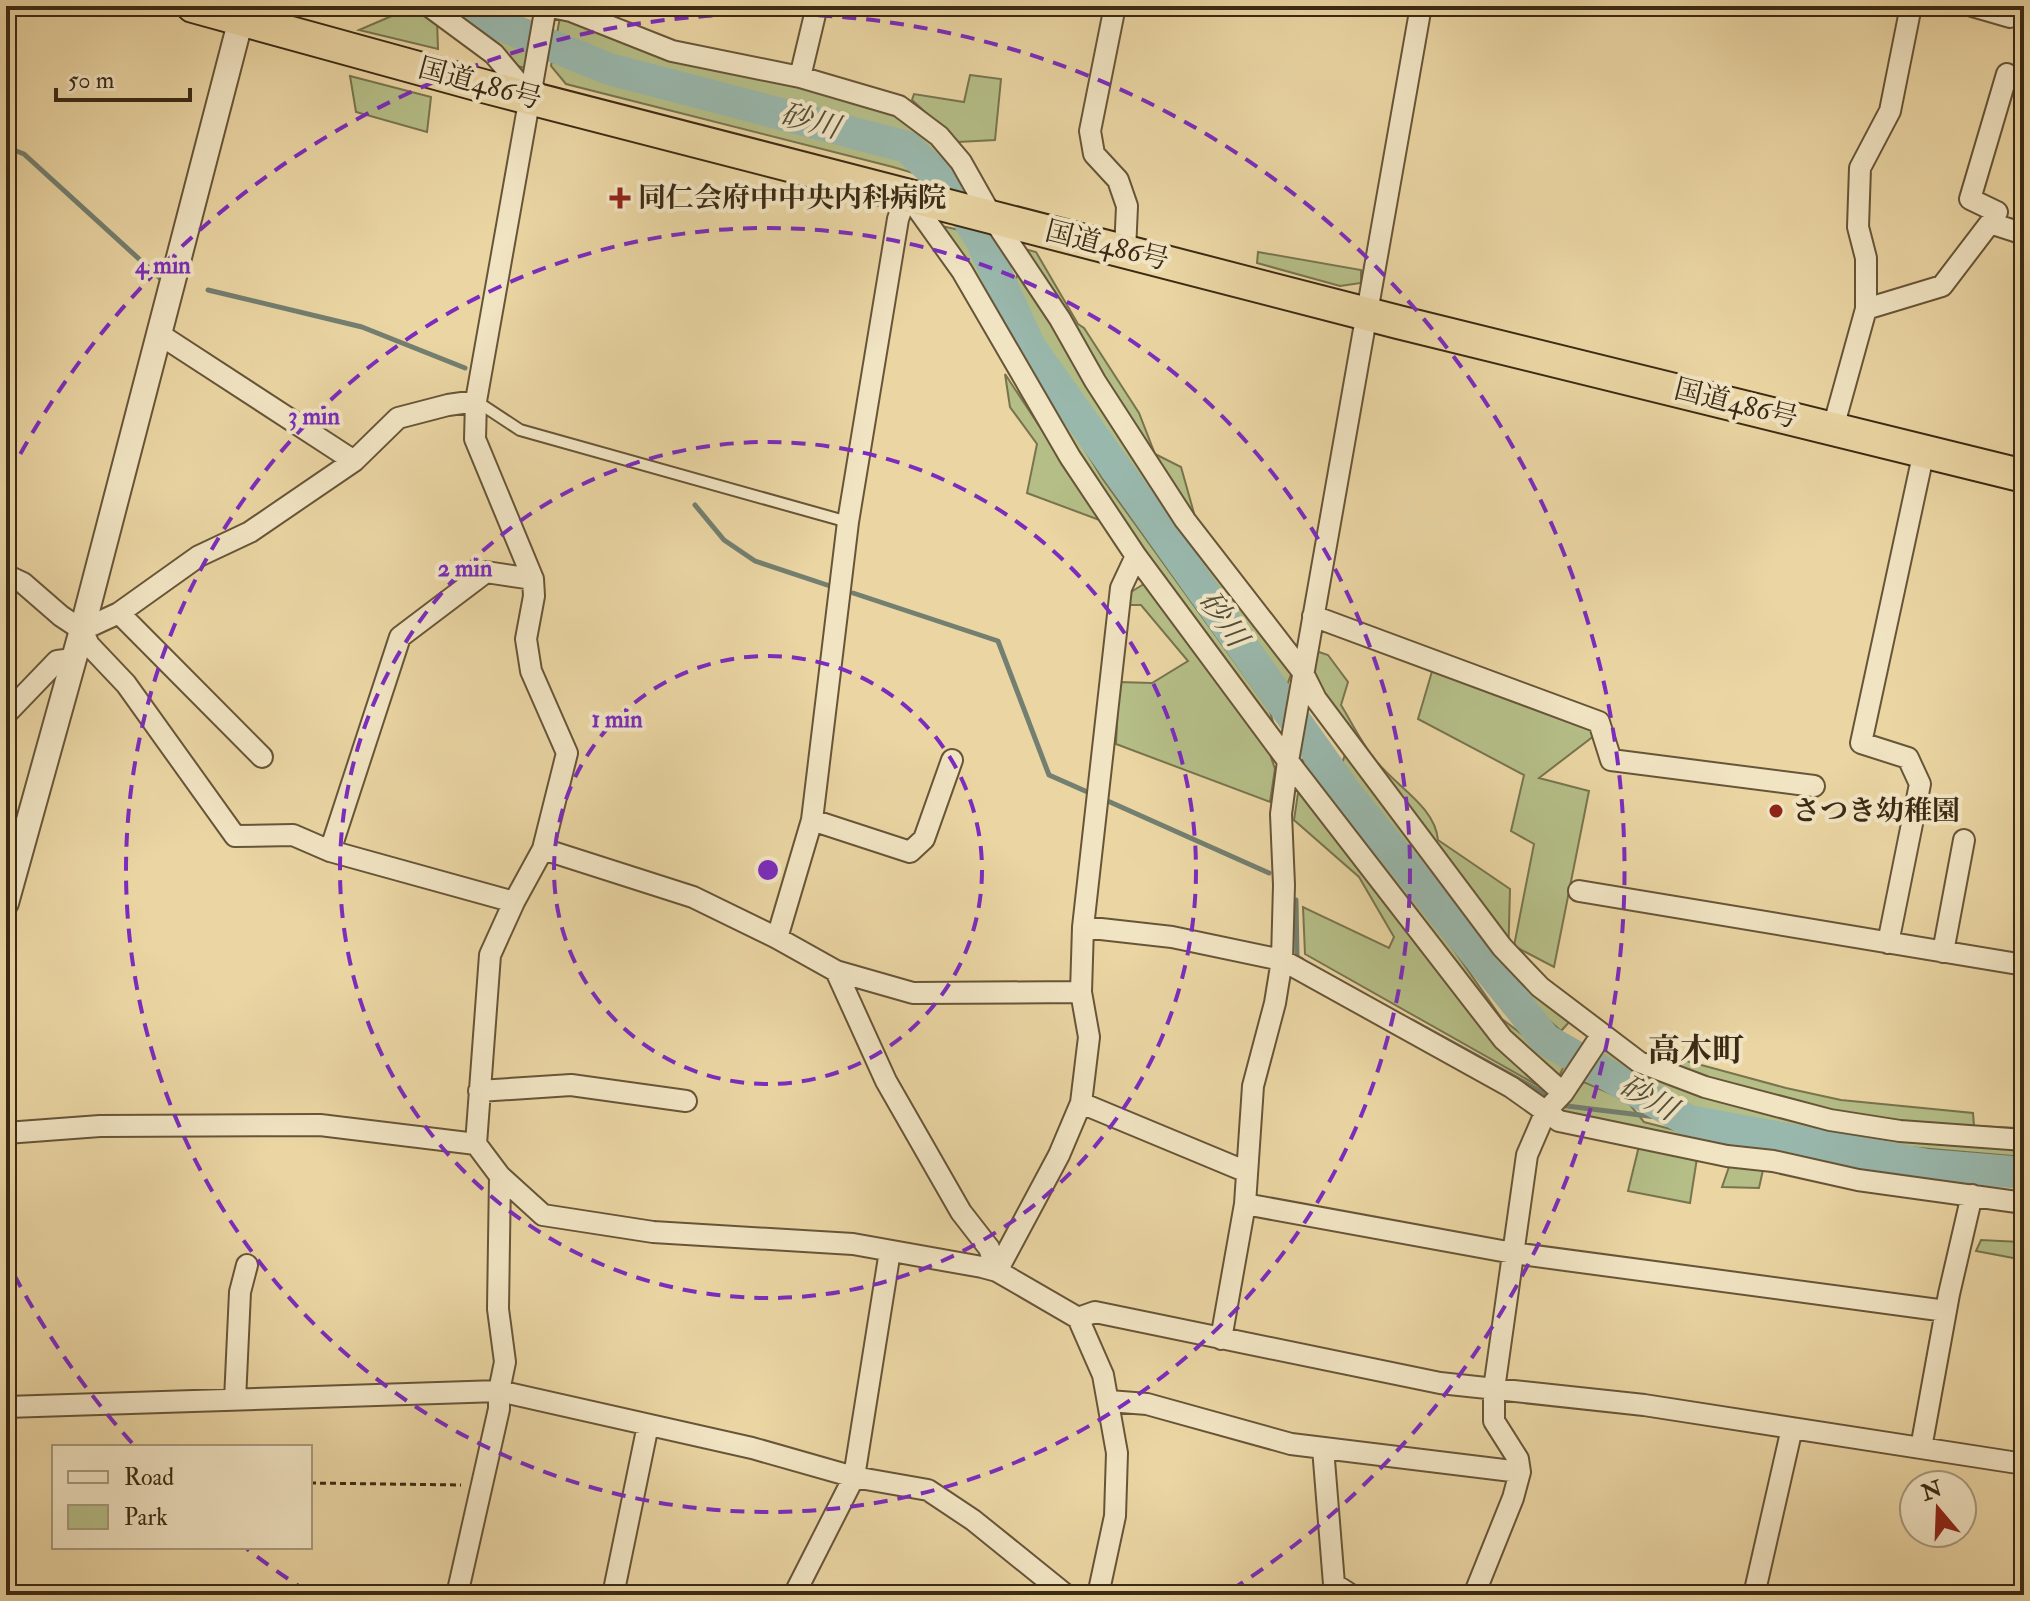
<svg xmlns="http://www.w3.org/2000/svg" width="2030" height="1601" font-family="'IM FELL Double Pica','Noto Serif JP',serif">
<rect width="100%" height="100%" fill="#ead5a3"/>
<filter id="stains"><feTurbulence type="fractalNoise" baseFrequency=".0025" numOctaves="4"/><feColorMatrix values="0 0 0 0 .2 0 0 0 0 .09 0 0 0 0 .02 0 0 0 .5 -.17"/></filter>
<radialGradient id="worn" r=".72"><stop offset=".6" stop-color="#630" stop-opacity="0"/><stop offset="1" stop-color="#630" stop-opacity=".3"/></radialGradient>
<!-- green -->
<path fill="#b5be87" stroke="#78744e" stroke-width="2" d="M415,6L437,20L438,49L359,30Z
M436,6H453L471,19L528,43L525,68L513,65Z
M560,17L892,111L933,138L967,189L893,167L566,84L551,66Z
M970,75L1001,79L995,140L958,142L912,100L914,94L964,102Z
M350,76L431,97L427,132L356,112Z
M937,225L969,232L1022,347L1102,478L1270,711L1277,737L1073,452Z
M1021,248L1036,252L1078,324L1084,328L1139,413L1155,454L1181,467L1199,531Z
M1258,252L1361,270V283L1340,286L1257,263Z
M1021,271L1292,672L1287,685L1166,526L1025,323L1015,279Z
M1005,374L1102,521L1027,493L1037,444L1010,407Z
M1147,582L1267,745L1275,769L1270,802L1116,744L1119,682L1152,683L1188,661L1141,605H1129L1131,592Z
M1316,651L1328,655L1348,682L1341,705C1352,723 1361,742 1374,758C1392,784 1435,805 1438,840L1510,889L1508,962L1571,1020L1561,1031L1535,1008L1476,939L1340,769L1346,752L1310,676Z
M1433,668L1599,732L1539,778L1589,791L1554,967L1514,946L1534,844L1511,831L1524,775L1418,719Z
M1303,759L1335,789L1419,900L1502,1019L1564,1066L1551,1093L1305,954L1303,907L1389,948L1394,937L1359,877L1294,820Z
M1606,1044L1653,1061L1661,1054L1786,1088L1841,1100L1973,1113L1974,1126L2017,1128L2024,1124V1157L1908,1147L1763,1120L1687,1113L1596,1060Z
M1584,1082L1627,1101L1644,1122L1759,1152L1555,1113Z
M1639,1146L1697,1158L1690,1203L1628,1191Z
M1730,1164L1776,1165L1820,1179L1763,1170L1759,1188L1722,1187Z
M2024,1215V1260L1976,1251L1981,1240L2020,1242Z"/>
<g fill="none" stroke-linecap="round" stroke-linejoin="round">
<!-- stream -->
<path stroke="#737f70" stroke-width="5" d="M6,147L24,154L161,279
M208,290L362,327L465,368
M695,505L724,540L755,561L830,586
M853,593L998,641L1049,775L1092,794
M1101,798L1269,873
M1296,900L1297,957L1302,960
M1412,1021L1551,1097
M1560,1102L1567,1106L1689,1121"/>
<!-- river -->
<path stroke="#99b8ad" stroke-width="32" d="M468,6L486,19L609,69L907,147L946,184L980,238L1030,347L1347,794L1546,1040L1689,1121L1927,1165L2024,1173"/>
<!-- service casing -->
<g stroke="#675538" stroke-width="14">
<path id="service" d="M476,401L520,430L848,522"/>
</g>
<!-- minor casing -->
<g stroke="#675538" stroke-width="24">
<path id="minor" d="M429,6L494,54L530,97
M546,6L571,11L672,51L800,77L899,106L939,136L961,162L992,217L1060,319L1095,381L1185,520L1302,671L1316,699L1502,947L1540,987L1639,1062L1705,1087L1830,1120L1900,1131L2024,1140
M1115,6L1090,131L1094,154L1118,180L1127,206L1125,251
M1972,6L2010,17L2023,6
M800,77L817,6
M907,194L962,271L1070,457L1136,556L1288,761L1503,1039L1563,1093
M1990,223L1997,212L1970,199L2007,74
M1866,309L1942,286L1990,223L2024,234
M159,334L354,461
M1833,428L1866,309V258L1858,227L1860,168L1890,111L1911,6
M6,575L23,583L61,616L82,630L89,645L126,684L235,836L293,835L330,851L514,902
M119,613L262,757
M1313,616L1599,722L1611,760L1814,786
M82,630L119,613L199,556L250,532L354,461L398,418L448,405L476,401
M6,714L57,661L73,659
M812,820L910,852L924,839L952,760
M543,849L693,897L777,938L836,971L913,993L1081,992
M330,851L400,637L486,572L533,579
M1579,891L2024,965
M1083,927L1172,937L1282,960L1511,1087L1559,1121L1727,1156L1773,1161L1858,1180L2024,1203
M777,938L812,820L848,522L898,219L907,194
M1888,943L1920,784L1908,758L1861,743L1924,451
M1943,952L1964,840
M836,971L886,1081L961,1212L989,1248L997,1271
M479,1091L571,1085L686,1101
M1081,1103L1247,1172
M6,1133L100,1126L320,1125L476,1144
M500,1176L543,1215L653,1232L853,1244L982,1267L997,1271L1078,1318L1103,1375L1117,1453L1115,1516L1098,1595
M1245,1204L1513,1253L1946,1311
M997,1271L1059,1155L1081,1103L1089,1037L1081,992L1083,927L1121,588L1136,556
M1078,1318L1095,1312L1440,1383L1644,1405L2024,1464
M1221,1339L1245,1204L1253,1086L1275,1003L1282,960L1284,885L1281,814L1288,761L1421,6
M235,1400L240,1292L247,1265
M1109,1401L1147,1404L1291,1444L1520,1472
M6,1407L499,1391L752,1448L854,1477L928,1490L973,1520L1066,1595
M1323,1448L1334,1584L1351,1595
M1921,1448L1949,1294L1972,1195
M457,1595L499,1409V1391L505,1362L498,1309L500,1176L476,1144L490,955L514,902L543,849L567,753L531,671L526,639L534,596L533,579L475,439L476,401L546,6
M613,1595L648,1425
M794,1595L854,1477L890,1251
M1474,1595L1513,1498L1520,1472L1518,1459L1494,1421V1389L1527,1155L1546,1111L1563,1093L1602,1034
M1754,1595L1792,1428"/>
</g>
<!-- tertiary casing -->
<g stroke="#675538" stroke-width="28">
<path id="tertiary" d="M6,903L82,630L241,19"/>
</g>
<!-- trunk casing -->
<g stroke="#3b2a14" stroke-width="36">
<path id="trunk" d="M193,6L487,87L1398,322L2024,476"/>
</g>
<!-- path -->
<path stroke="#3b2a14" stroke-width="3" stroke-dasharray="6 4" stroke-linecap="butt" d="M310,1483L461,1485"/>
<!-- service -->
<use href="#service" stroke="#f1e4c3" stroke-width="10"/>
<!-- minor -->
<use href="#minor" stroke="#f1e4c3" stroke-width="20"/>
<!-- tertiary -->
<use href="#tertiary" stroke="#f1e4c3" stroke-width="24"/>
<!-- trunk -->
<use href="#trunk" stroke="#ead5a3" stroke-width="32"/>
</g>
<!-- distance rings -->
<g fill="none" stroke="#7b2cbf" stroke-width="4" stroke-dasharray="14 10">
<circle cx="768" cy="870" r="214"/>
<circle cx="768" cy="870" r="428"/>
<circle cx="768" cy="870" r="642"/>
<path d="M308 1592A856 856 0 0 1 247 1549M132 1443A856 856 0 0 1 9 1265M9 475A856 856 0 1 1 1228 1592"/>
</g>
<!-- markers -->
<g fill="#8f2418" stroke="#f1e4c3" stroke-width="3">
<path d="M616 186h8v8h8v8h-8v8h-8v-8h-8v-8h8z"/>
<circle cx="1776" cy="811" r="8"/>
</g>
<g text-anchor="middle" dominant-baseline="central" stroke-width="8" stroke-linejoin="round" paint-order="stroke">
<!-- street labels -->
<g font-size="28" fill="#3b2a14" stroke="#f1e4c3">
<text transform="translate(480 84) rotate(15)">国道486号</text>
<text transform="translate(1107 246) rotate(14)">国道486号</text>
<text transform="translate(1736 404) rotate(14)">国道486号</text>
</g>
<!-- poi labels -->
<g font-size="28" font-weight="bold" fill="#3b2a14" stroke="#f1e4c3" text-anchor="start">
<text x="638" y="198">同仁会府中中央内科病院</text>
<text x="1792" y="811">さつき幼稚園</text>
</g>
<!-- water labels -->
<g font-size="30" font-style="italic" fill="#524e3a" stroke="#f1e4c3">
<text transform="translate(810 121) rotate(15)">砂川</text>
<text transform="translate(1223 619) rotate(55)">砂川</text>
<text transform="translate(1648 1098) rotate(29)">砂川</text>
</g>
<!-- quarter labels -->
<g font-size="32" font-weight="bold" fill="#3b2a14" stroke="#f1e4c3">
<text x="1696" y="1051">高木町</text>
</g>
</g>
<circle cx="768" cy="870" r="12" fill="#7b2cbf" stroke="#f1e4c3" stroke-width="4"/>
<g font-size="24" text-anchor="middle" font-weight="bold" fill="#7b2cbf" stroke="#f1e4c3" stroke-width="8" stroke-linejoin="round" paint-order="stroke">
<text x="163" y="273">4 min</text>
<text x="314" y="424">3 min</text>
<text x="465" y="576">2 min</text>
<text x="617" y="727">1 min</text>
</g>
<!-- margin -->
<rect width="2030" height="1601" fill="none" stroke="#ead5a3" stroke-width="32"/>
<rect x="8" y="8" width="2014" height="1585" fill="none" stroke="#3b2a14" stroke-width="4"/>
<rect x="16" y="16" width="1998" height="1569" fill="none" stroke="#3b2a14" stroke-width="2"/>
<!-- legend -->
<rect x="52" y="1445" width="260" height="104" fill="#f1e4c3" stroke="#a89a7d" stroke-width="2"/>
<rect x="68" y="1471" width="40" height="12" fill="#f1e4c3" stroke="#a89a7d" stroke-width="2"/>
<text x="124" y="1485" font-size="24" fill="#3b2a14">Road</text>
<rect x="68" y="1505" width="40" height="24" fill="#b5be87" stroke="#a89a7d" stroke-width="2"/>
<text x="124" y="1525" font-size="24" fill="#3b2a14">Park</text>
<!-- north arrow -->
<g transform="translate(1938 1509) rotate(341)"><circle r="38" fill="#f1e4c3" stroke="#a89a7d" stroke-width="2"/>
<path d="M0-6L14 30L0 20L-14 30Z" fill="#8f2418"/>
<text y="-12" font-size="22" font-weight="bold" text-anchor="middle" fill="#3b2a14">N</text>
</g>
<!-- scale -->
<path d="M56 88v12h134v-12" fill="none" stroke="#3b2a14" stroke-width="4"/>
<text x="68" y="88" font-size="24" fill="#3b2a14" stroke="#f1e4c3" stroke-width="6" paint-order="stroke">50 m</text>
<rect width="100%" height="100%" filter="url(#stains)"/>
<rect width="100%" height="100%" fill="url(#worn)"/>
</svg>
